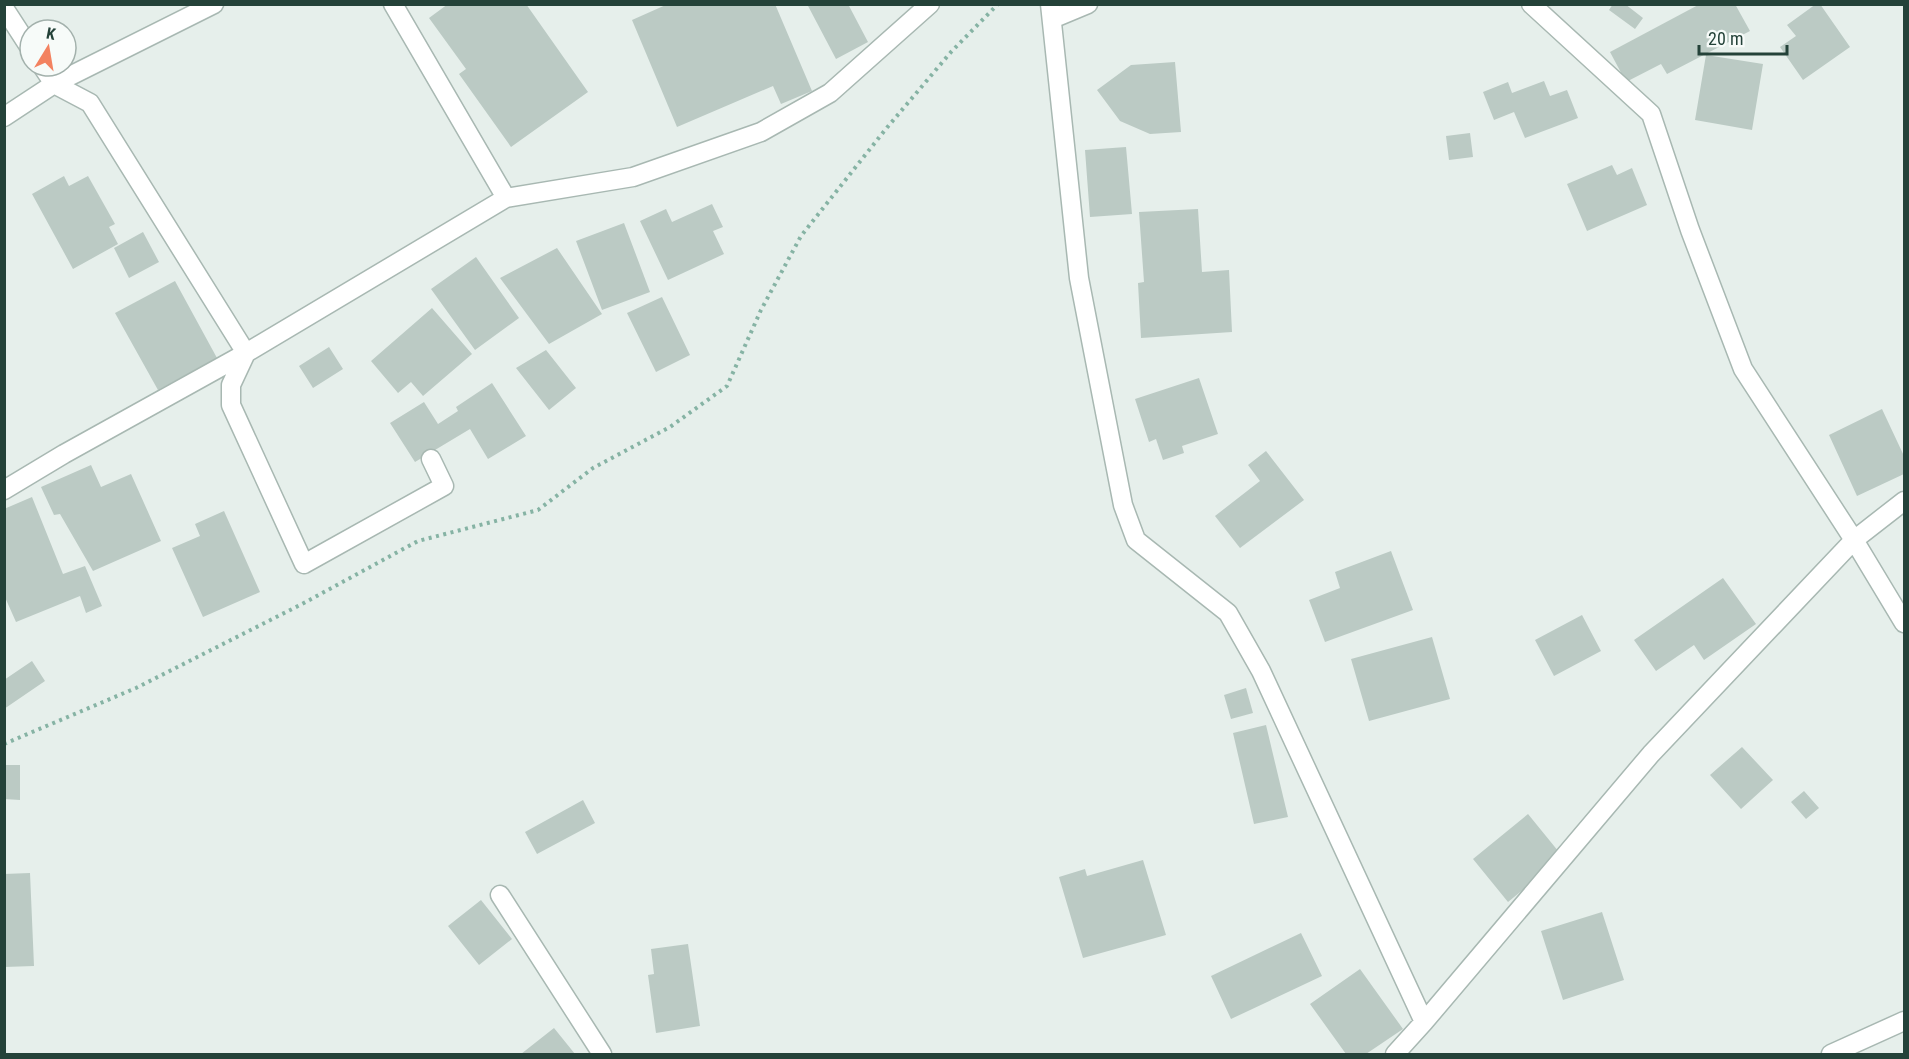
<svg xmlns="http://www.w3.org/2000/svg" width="1909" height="1059" font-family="'Roboto Condensed',sans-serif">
<rect width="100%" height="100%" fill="#e6efeb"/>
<!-- building -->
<path fill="#bbcac4" d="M448,4H526L588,92L511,147L459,74L466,69L429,18Z
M668,4H775L812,91L781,104L773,86L677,127L632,20Z
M807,4H848L868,42L836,59Z
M1613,4H1625L1643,18L1635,29L1609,10Z
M1700,4H1735L1750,31L1667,74L1661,64L1626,82L1610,52Z
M1816,4H1820L1850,47L1803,80L1780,47L1796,36L1787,25Z
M1706,55L1763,64L1752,130L1695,120Z
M1175,62L1181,132L1150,134L1120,121L1097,90L1131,65Z
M1544,81L1550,96L1567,90L1578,118L1525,138L1514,112L1494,120L1483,92L1508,82L1512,93Z
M1470,133L1473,157L1449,160L1446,136Z
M1126,147L1132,214L1090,217L1085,150Z
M1612,165L1617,175L1632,168L1647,205L1587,231L1567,184Z
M64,176L69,186L88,176L115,224L109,227L118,244L73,269L32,194Z
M712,204L723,227L713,231L724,254L668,280L640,221L666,209L672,222Z
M1198,209L1202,272L1229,270L1232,332L1141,338L1138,283L1144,282L1139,212Z
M624,223L650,292L602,310L576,241Z
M143,232L159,262L129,278L114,248Z
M557,248L602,314L549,344L500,278Z
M476,257L519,318L475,350L431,289Z
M175,281L217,358L158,390L115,313Z
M662,297L690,355L656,372L627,313Z
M432,308L472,354L423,396L411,382L398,393L371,361Z
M329,347L343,369L313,388L299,366Z
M546,350L576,388L549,410L516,368Z
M1199,378L1218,434L1182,446L1184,453L1163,460L1156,439L1149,442L1135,399Z
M492,383L526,436L488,459L470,429L415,462L390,423L424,402L438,424L458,411L456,407Z
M1882,409L1904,456V474L1857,496L1829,435Z
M1266,451L1304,500L1240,548L1215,516L1260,481L1248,465Z
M91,465L101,487L131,474L161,541L93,571L60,514L54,515L41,487Z
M32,497L63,574L85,566L102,606L86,613L80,596L16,622L4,595V509Z
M224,511L260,592L203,617L172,548L200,536L195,524Z
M1391,551L1413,610L1325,642L1309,600L1340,588L1335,572Z
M1723,578L1756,624L1704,660L1694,645L1656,671L1634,640Z
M1582,615L1601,651L1554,676L1535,640Z
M1432,637L1450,699L1369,721L1351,659Z
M32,661L45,681L4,709V680Z
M1246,688L1253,713L1231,719L1224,695Z
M1266,725L1288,817L1254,824L1233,733Z
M1742,747L1773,780L1741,809L1710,775Z
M4,765H20V800L4,799Z
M1804,791L1819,808L1806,819L1791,802Z
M583,800L595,823L537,854L525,832Z
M1528,814L1563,857L1508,902L1473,859Z
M1143,860L1166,935L1083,958L1059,877L1085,869L1087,876Z
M30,873L34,966L4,967V874Z
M481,900L512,939L479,965L448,926Z
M1602,912L1624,980L1563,1000L1541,931Z
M1301,933L1322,976L1231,1019L1211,976Z
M688,944L700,1026L656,1033L648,975L654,974L651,949Z
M1360,969L1403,1029L1366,1054H1346L1310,1004Z
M554,1028L575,1054H521Z"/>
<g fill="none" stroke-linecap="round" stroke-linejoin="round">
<!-- minor casing -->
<g stroke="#a8b8b2" stroke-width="21">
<path id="minor" d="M393,4L506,198
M1050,4L1079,278L1123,505L1136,540L1228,613L1261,671L1424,1022
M1531,4L1651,114L1690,230L1743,369L1854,540L1904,623
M4,8L30,48
M1052,19L1088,4
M42,66L54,84L90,103L246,353
M4,117L54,84L214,4
M246,353L231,385V405L304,564L444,486L431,459
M4,490L64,454L246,353L506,198L633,177L761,132L830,93L930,4
M500,895L602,1054
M1395,1054L1424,1022L1651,754L1854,540L1904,501
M1831,1054L1904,1021"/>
</g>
<!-- path -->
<path stroke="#86b3a4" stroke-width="4" stroke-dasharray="3 4.5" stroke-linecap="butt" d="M4,744L136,688L302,604L418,541L538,510L593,468L670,427L727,386L761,310L801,236L885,130L951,52L998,4"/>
<!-- minor -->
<use href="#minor" stroke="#fff" stroke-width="18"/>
</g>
<!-- border -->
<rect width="1909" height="1059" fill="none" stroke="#244239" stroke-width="12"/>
<!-- north arrow -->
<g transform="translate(48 48) rotate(11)"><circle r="28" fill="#f7fbf9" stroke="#a3b1ac" stroke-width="1.5"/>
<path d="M0-4.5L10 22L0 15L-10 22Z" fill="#f38260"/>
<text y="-9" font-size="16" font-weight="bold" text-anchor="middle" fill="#244239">K</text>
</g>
<!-- scale -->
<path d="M1699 45v9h88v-9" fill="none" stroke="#244239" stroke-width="3"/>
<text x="1708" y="45" font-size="18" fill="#244239" stroke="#f7fbf9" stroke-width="4.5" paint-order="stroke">20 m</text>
</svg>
